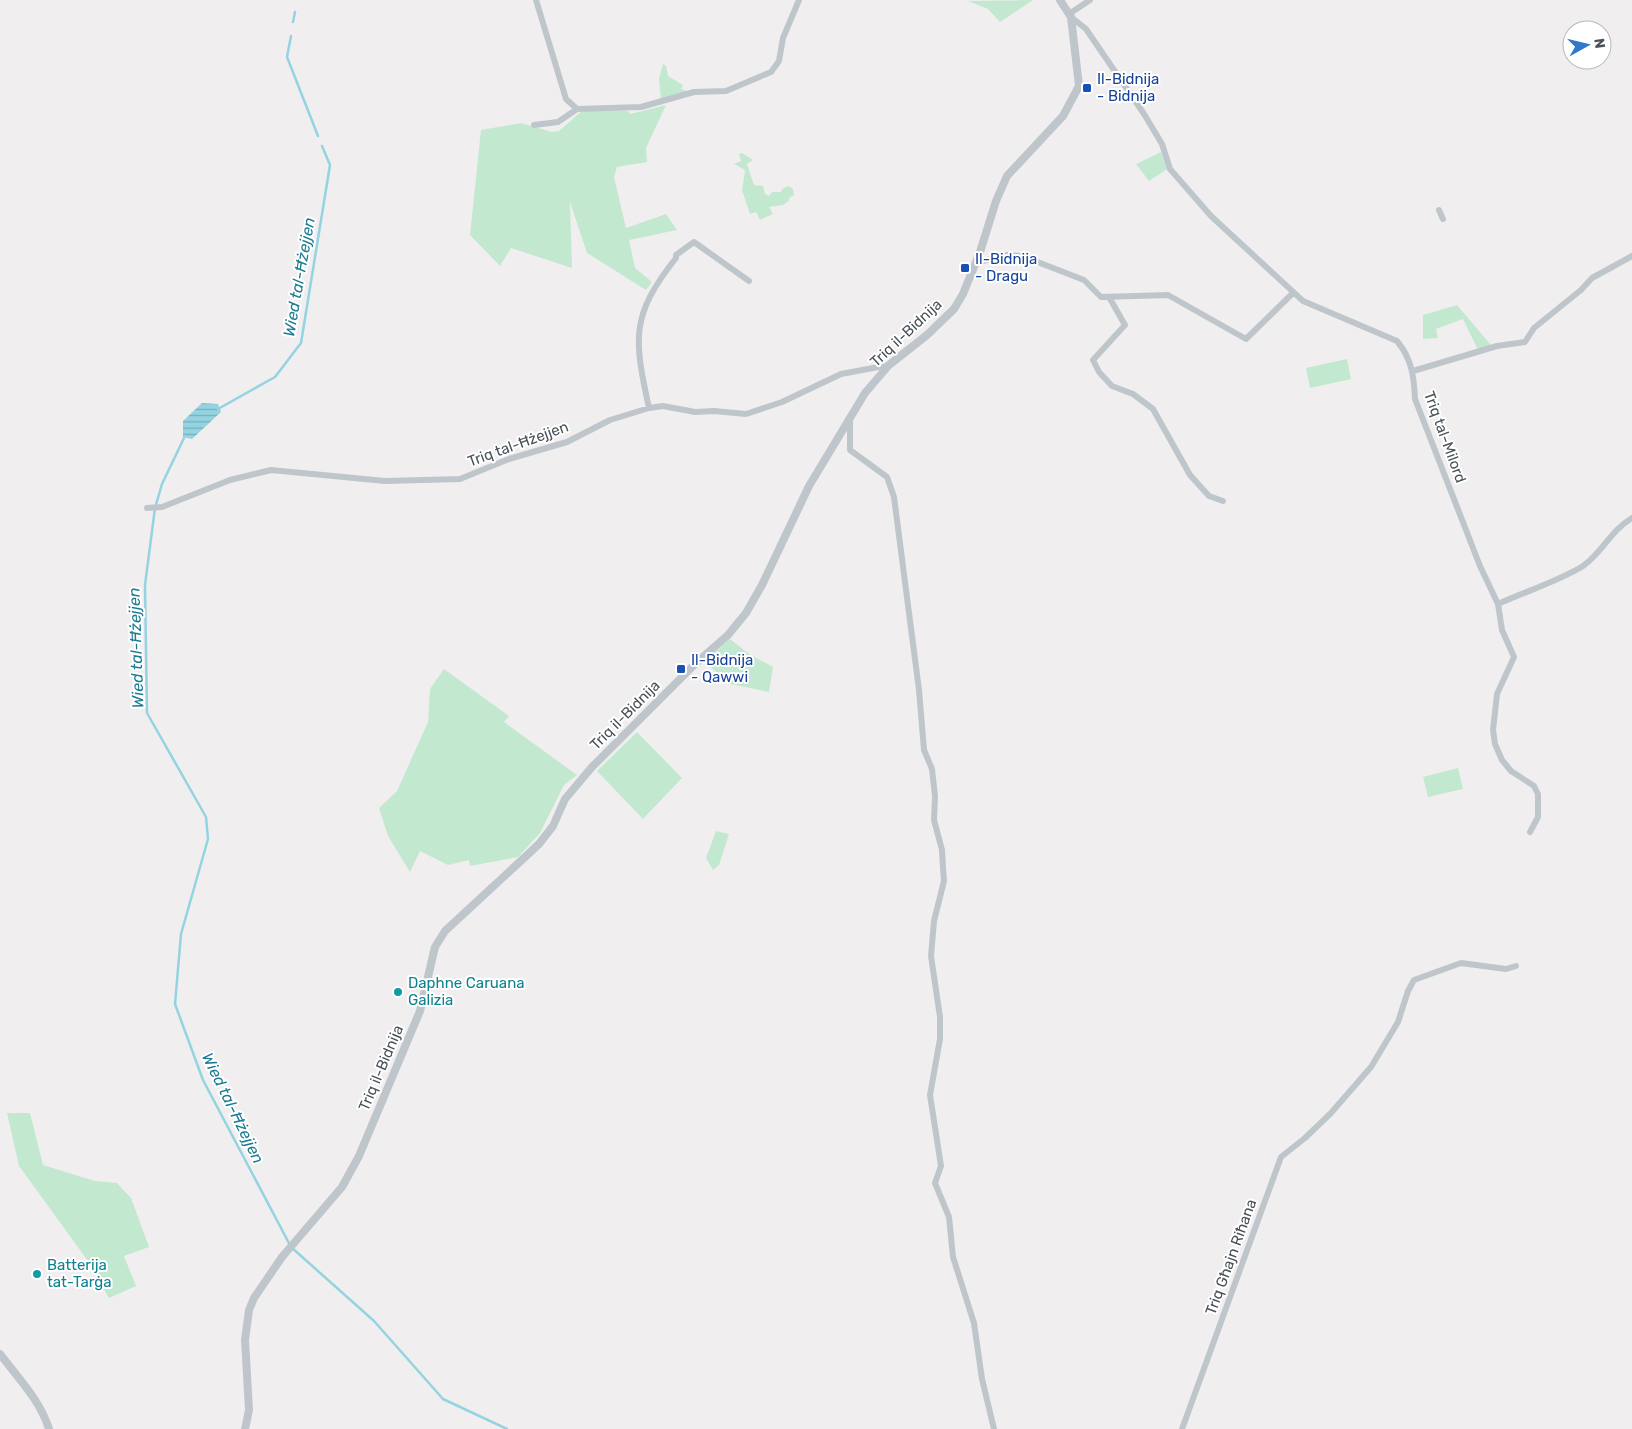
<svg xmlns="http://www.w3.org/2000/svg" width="1632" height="1429" font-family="Rubik,sans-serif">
<defs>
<pattern id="water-rules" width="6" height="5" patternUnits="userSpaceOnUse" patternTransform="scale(1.25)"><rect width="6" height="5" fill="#94d3e1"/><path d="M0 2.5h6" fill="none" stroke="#7baeb9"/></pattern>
</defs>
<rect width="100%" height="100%" fill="#f1eeef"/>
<!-- grass -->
<path fill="#c2e9d0" d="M1033,0L1000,22L988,9L968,1Z
M663,64L666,66L668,76L683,85L681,89L687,91L661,100L659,78Z
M666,105L646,148L647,162L617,167L614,177L626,228L666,214L677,230L629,240L635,268L652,282L646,290L587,253L570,202L572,268L511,248L500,266L470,235L481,130L521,123L552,132L559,131L583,110L628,111L630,114Z
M1161,152L1167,169L1149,181L1136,164Z
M742,153L753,160L747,164L754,185L763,186L765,194L769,196L772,192H781L782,189L788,186L793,189L794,195L789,198V201L783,205L769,207L773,214L760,220L756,212L750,214L742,190L745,170L734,164L741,161L739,154Z
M1457,305L1491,345L1478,350L1463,319L1436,329L1438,338L1423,339V315Z
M1347,359L1351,379L1310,388L1306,368Z
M730,639L749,654L773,667L769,692L731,684L704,662Z
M444,669L509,716L504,722L577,775L564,785L540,833L518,857L470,866L469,860L448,865L420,851L410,872L388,836L379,808L397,791L428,722L430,689Z
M637,732L682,778L643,819L597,771Z
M1458,768L1463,789L1428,797L1423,777Z
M716,831L729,834L719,865L713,870L706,858Z
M7,1113H30L43,1165L95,1181L117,1183L131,1198L149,1247L124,1256L136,1286L109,1298L88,1261L19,1166Z"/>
<!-- water -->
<path fill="url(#water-rules)" d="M202,403L218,404L221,412L192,439L183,437V421Z"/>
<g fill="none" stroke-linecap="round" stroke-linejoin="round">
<!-- stream -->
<path stroke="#94d3e1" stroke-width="2.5" d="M293,22L295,12
M291,36L287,57L318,136
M218,409L275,377L301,343L330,165L322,146
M185,436L162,484L155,508L145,585L147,713L206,817L208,839L181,934L175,1004L203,1080L291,1247L374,1321L443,1399L507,1429"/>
<!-- minor -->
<path stroke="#bec6cc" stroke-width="6" d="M536,0L566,99L577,109
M1069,14L1090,0
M1071,17L1086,29L1144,114L1162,144L1170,169L1211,216L1303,301L1397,341C1412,359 1414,377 1415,399L1480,566L1498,604L1502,630L1514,657L1497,694L1493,730L1495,744L1502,760L1511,771L1534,786L1538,794V817L1530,832
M534,125L558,122L577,109L641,107L694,92L726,91L771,72L779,61L783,38L799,0
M1439,210L1443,219
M975,263L1007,255L1022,256L1084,280L1101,297L1168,295L1246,339L1293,293
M1109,297L1125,325L1093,360L1099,372L1112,386L1133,394L1153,409L1190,475L1209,496L1223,501
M1413,371L1497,346L1525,342L1534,328L1581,290L1592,278L1632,256
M649,408C634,339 630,316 676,258V255L694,242L749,281
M850,420V450L887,477L894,497L919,690L924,750L932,769L935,796L934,820L942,850L943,868L944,881L934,921L931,956L940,1017V1039L930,1095L941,1166L935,1183L949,1217L953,1257L974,1323L982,1379L994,1429
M147,508L162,507L230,480L271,470L385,481L460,479L509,459L567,442L610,420L649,408L663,406L695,412L714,411L746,414L782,402L841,374L889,365
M1498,604C1522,593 1561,580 1583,566C1603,552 1610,531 1632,518
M1182,1429L1281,1157L1305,1138L1331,1113L1371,1067L1398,1022L1408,991L1414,980L1461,963L1506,969L1516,966"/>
<!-- tertiary -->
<path stroke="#bec6cc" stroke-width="8" d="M0,1354C18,1378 40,1400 49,1429
M245,1429L249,1410L245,1340L249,1310L254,1298L282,1257L342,1187L359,1156L420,1011L435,947L445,931L539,844L553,826L565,799L592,767L695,664L728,635L746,613L762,585L809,486L865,393L889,365L927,335L954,309L963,294L980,252L996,201L1007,176L1063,116L1079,86L1071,17L1060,0"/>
</g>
<!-- markers -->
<g fill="#1a4fb4" stroke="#fff" stroke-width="2">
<rect x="1082" y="83" width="10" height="10" rx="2.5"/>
<rect x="960" y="263" width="10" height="10" rx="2.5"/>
<rect x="676" y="664" width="10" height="10" rx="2.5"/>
</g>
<g fill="#0f9aa8" stroke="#fff" stroke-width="2">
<circle cx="398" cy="992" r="5"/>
<circle cx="37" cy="1274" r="5"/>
</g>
<g text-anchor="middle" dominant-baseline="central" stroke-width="4" stroke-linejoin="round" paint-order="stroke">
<!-- transit labels -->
<g font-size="15" fill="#164399" stroke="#fff" text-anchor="start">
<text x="1097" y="79">Il-Bidnija<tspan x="1097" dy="17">- Bidnija</tspan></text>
<text x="975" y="259">Il-Bidnija<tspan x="975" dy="17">- Dragu</tspan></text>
<text x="691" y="660">Il-Bidnija<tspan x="691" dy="17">- Qawwi</tspan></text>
</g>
<!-- street labels -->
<g font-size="15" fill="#495259" stroke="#fff">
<text transform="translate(906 333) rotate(-43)">Triq il-Bidnija</text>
<text transform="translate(1445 437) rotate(70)">Triq tal-Milord</text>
<text transform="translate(518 444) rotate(-20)">Triq tal-Ħżejjen</text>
<text transform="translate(625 715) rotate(-45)">Triq il-Bidnija</text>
<text transform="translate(381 1068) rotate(-67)">Triq il-Bidnija</text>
<text transform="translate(1231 1257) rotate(-70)">Triq Għajn Riħana</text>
</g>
<!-- culture labels -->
<g font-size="15" fill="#0d838f" stroke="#fff" text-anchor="start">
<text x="408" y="983">Daphne Caruana<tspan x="408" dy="17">Galizia</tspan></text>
<text x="47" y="1265">Batterija<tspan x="47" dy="17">tat-Tarġa</tspan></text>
</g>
<!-- water labels -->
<g font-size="16" font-style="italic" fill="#1c7c91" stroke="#fff">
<text transform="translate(299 277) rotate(-80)">Wied tal-Ħżejjen</text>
<text transform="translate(136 648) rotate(-92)">Wied tal-Ħżejjen</text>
<text transform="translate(233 1108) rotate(64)">Wied tal-Ħżejjen</text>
</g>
</g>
<!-- north arrow -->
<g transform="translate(1587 45) rotate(82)"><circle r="24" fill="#ffffff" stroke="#b6babd"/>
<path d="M0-4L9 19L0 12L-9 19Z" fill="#2f78ca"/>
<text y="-8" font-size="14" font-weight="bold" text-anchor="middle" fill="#495259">N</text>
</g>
</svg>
